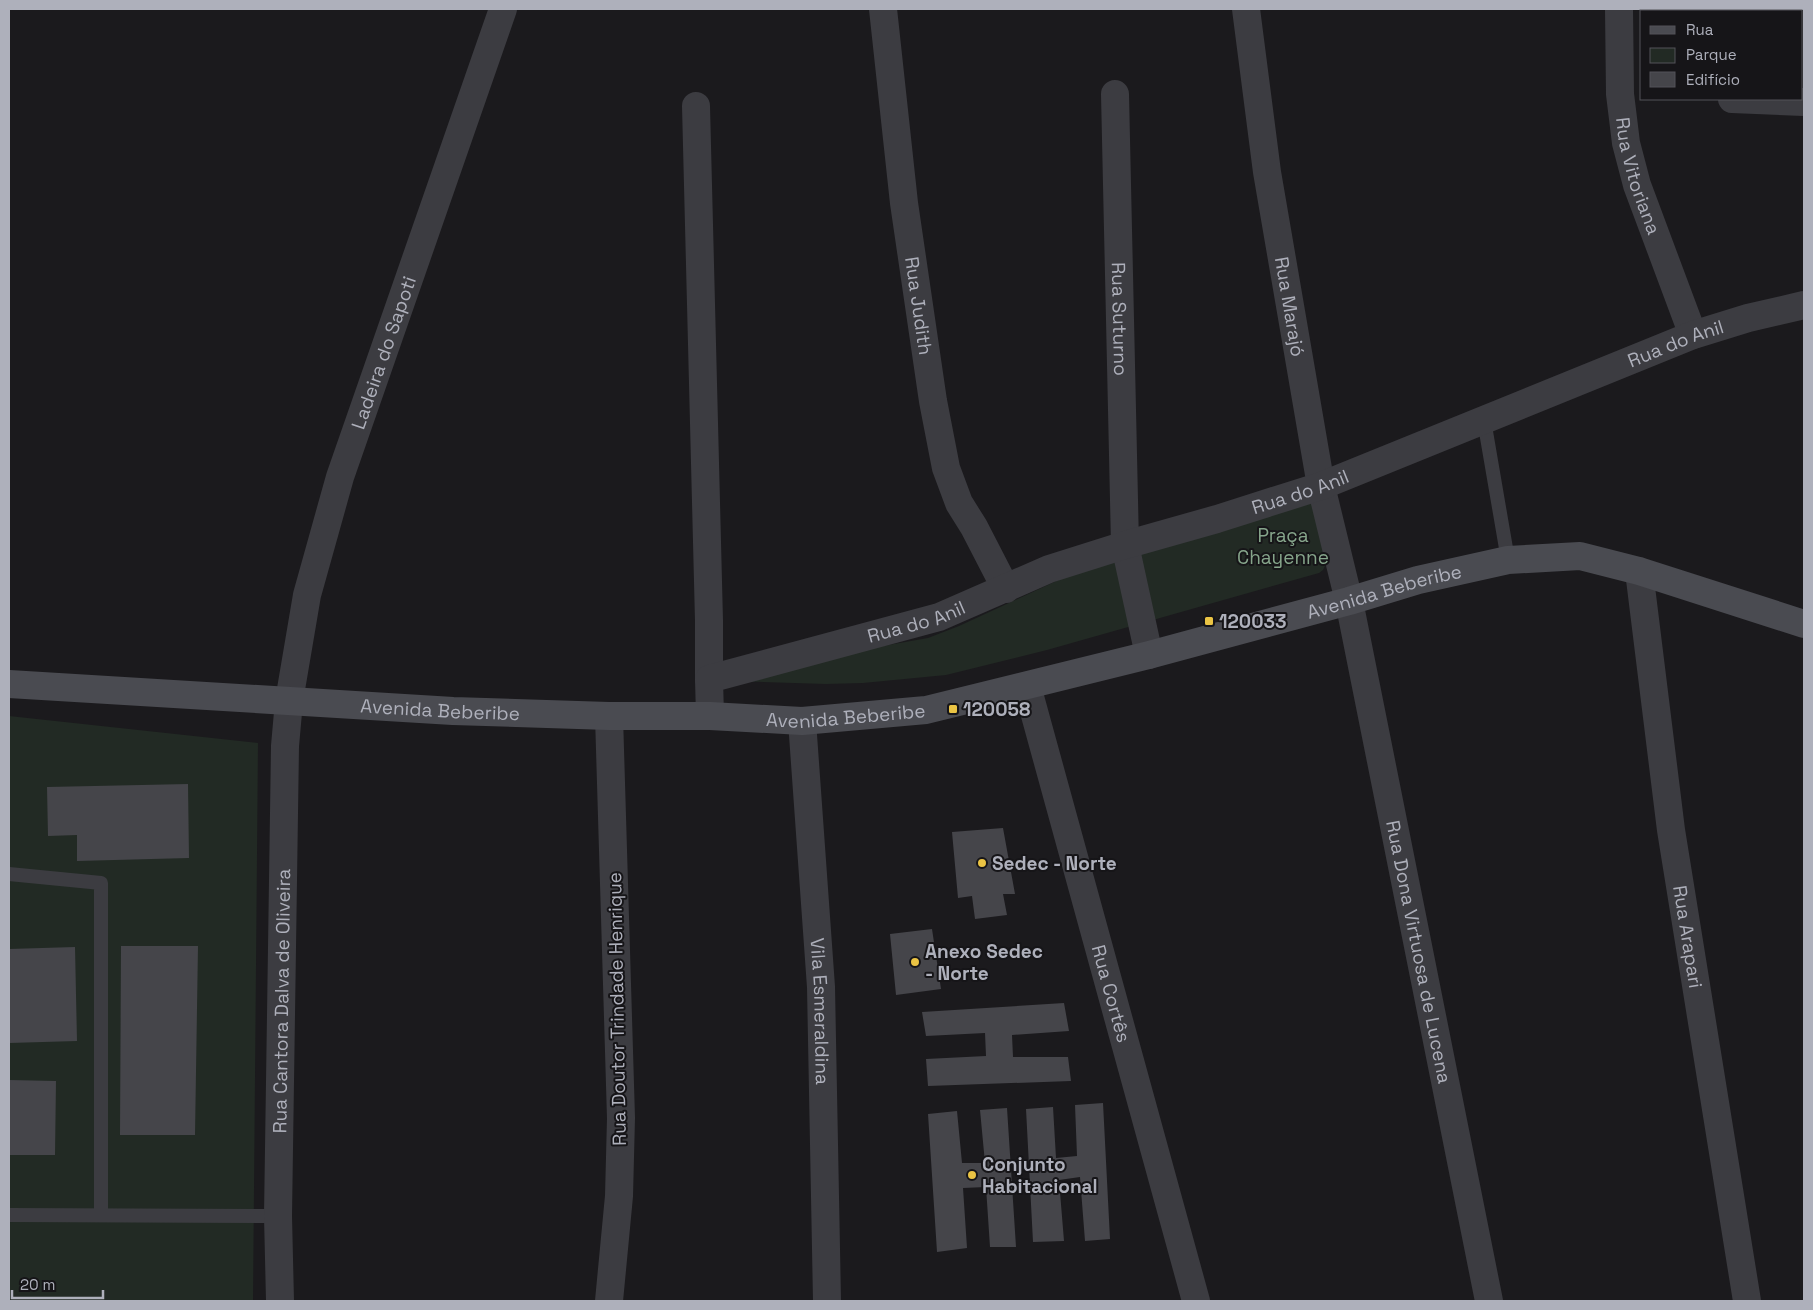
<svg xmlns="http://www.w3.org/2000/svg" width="1813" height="1310" font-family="'Space Grotesk',sans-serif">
<rect width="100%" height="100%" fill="#1b1a1d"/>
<!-- green -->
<path fill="#222a24" d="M1314,502L1326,564L1323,570L1319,573L1047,650L946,675L863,683L826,684L733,681L843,653L928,638L959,626L1065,577Z
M9,716L258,743L253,1301H9Z"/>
<!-- building -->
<path fill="#45454a" d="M188,784L189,858L77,861V835L48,836L47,787Z
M1003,828L1015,894H1003L1007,915L975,919L972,896L958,898L952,832Z
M932,929L941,989L896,995L890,934Z
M121,946H198L195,1135H120Z
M75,947L77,1041L9,1043V949Z
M1064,1003L1069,1031L1012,1035L1013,1057H1068L1071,1081L928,1086L926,1059L986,1056L985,1033L926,1036L922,1012Z
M9,1080L56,1081L55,1155H9Z
M1103,1103L1110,1239L1085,1241L1080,1177L1059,1180L1064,1241L1033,1242L1026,1109L1053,1107L1056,1158L1077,1156L1075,1105Z
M1007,1108L1016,1247H990L986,1187L963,1188L967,1248L937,1252L928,1114L957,1111L962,1163H985L980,1110Z"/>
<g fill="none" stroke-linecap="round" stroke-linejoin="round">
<!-- service -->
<path stroke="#3c3c41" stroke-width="14" d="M1484,420L1508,560
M9,874L101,883V1215
M9,1215L278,1216"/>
<!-- minor -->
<g stroke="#3c3c41" stroke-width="28">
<path id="s1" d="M883,9L904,203L933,401L946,468L959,503L974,527L1006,589"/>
<path id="s2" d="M1246,9L1267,172L1321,486L1349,601L1489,1301"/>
<path id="s3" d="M1619,9L1620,94L1626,143L1637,185L1693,335"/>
<path id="s4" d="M1115,94L1125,545L1149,655"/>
<path d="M1732,99L1804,102"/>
<path d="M696,106L709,621V679"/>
<path id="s5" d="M1639,571L1671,830L1747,1301"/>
<path id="s6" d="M1027,686L1196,1301"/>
<path id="s7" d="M710,716L709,679L939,617L1049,569L1125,545L1217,519L1321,486L1693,335L1748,318L1804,305"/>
<path id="s8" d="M802,721L821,987L827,1301"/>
<path d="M609,1301L619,1196L621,1118L609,716"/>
</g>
<!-- tertiary -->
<path stroke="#3c3c41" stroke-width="28" id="s9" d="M280,1301L278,1216L285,746L289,701L307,595L340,477L503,9"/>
<!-- secondary -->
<path stroke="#4a4b51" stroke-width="28" id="s10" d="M9,684L453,711L609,716H710L802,721L926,710L1149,655L1349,601L1418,580L1508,560L1580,556L1639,571L1804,624"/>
</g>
<!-- markers -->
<g fill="#ebc444" stroke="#161518" stroke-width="2">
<rect x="1204" y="616" width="10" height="10" rx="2.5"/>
<rect x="948" y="704" width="10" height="10" rx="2.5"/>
<circle cx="982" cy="863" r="5"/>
<circle cx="915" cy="962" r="5"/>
<circle cx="972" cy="1175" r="5"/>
</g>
<g text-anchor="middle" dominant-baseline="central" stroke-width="4" stroke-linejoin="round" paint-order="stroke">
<!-- street labels -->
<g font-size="19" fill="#aeb0bb" stroke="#161518">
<text stroke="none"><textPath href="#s3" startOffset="169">Rua Vitoriana</textPath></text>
<text stroke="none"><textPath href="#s1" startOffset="299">Rua Judith</textPath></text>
<text stroke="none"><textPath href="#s2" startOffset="301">Rua Marajó</textPath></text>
<text stroke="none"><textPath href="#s4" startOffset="225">Rua Suturno</textPath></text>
<text stroke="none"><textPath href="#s7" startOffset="1062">Rua do Anil</textPath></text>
<text stroke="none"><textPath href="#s9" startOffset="962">Ladeira do Sapoti</textPath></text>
<text stroke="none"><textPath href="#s7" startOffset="658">Rua do Anil</textPath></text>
<text stroke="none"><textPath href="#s10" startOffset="1392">Avenida Beberibe</textPath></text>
<text stroke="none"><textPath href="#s7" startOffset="252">Rua do Anil</textPath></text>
<text stroke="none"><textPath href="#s10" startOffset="432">Avenida Beberibe</textPath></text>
<text stroke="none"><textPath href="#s10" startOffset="838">Avenida Beberibe</textPath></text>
<text stroke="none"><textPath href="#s5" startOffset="369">Rua Arapari</textPath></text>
<text stroke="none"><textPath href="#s2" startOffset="959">Rua Dona Virtuosa de Lucena</textPath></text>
<text stroke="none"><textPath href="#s6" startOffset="319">Rua Cortês</textPath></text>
<text stroke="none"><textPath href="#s9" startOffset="300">Rua Cantora Dalva de Oliveira</textPath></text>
<text transform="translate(617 1009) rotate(-91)">Rua Doutor Trindade Henrique</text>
<text stroke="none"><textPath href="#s8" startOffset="291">Vila Esmeraldina</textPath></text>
</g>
<!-- park labels -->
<g font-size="19" fill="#86a58b" stroke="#161518">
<text x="1283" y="535">Praça<tspan x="1283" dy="22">Chayenne</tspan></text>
</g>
<!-- poi labels -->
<g font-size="19" font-weight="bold" fill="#aeb0bb" stroke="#161518" text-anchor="start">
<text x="1219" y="621">120033</text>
<text x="963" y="709">120058</text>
<text x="992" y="863">Sedec - Norte</text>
<text x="925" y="951">Anexo Sedec<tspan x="925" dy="22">- Norte</tspan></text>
<text x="982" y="1164">Conjunto<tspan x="982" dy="22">Habitacional</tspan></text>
</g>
</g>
<!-- border -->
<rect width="1813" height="1310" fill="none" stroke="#aeb0bb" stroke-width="20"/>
<!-- legend -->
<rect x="1640" y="10" width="162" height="90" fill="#161518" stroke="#535359"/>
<rect x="1650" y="26" width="25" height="8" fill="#4a4b51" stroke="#535359"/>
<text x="1686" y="35" font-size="15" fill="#aeb0bb">Rua</text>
<rect x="1650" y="48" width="25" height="15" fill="#222a24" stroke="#535359"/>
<text x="1686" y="60" font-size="15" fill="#aeb0bb">Parque</text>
<rect x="1650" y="72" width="25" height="15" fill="#45454a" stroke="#535359"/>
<text x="1686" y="85" font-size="15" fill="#aeb0bb">Edifício</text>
<!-- scale -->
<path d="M12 1290v8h91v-8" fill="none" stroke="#aeb0bb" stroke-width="2.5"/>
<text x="20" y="1290" font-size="15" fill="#aeb0bb" stroke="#161518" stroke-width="4" paint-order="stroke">20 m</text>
</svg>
